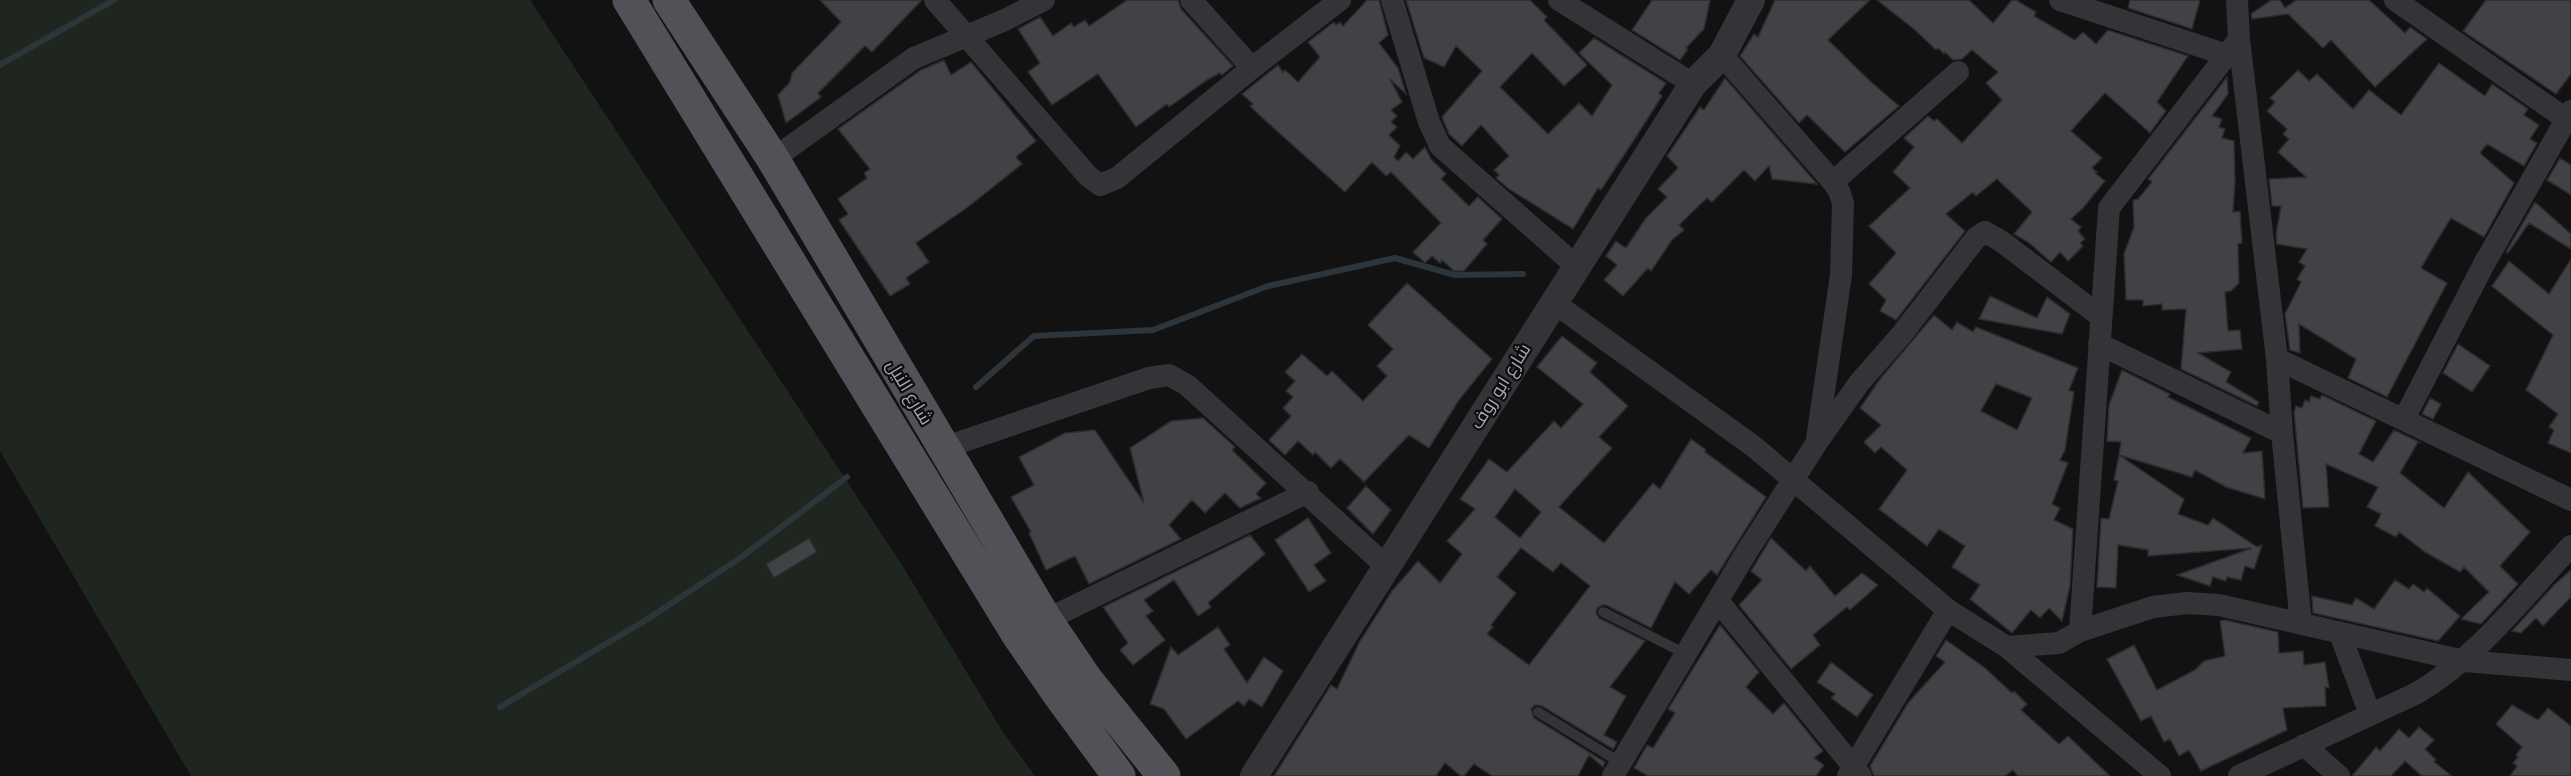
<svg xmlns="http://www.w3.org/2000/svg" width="2571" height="776" font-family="'Public Sans',Cairo,sans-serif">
<rect width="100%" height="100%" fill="#121213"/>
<!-- green -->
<path fill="#1f261f" d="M0,0H530L902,565L1001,729L1035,776H191L0,451Z"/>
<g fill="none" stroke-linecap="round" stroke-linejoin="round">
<!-- stream -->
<path stroke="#2d353a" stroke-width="6" d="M0,65L114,0
M976,387L1034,336L1153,330L1268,286L1395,258L1455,275L1523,274
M500,707L646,620L743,556L847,477"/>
</g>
<!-- building -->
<path fill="#414246" stroke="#2c2c2f" stroke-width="1.5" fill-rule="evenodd" d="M820,0H922L872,52L865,46L818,93L821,97L786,123L778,95L790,82L792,73L841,22Z
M1127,0H1178L1181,9L1233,66L1222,75L1220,73L1207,80L1169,107L1167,104L1136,127L1098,74L1052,105L1028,72L1040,63L1018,29L1040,17L1053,36L1071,23L1074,27L1085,20L1089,26Z
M1367,0H1379L1388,35L1379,43L1398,68L1406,94L1390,79L1402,102L1391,110L1397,116L1391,122L1397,127L1389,135L1400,146L1394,157L1398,161L1406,152L1413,159L1425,147L1431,159L1446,174L1441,179L1469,206L1478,197L1502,219L1483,240L1487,244L1464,271H1454L1442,260L1440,263L1432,256L1425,263L1413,252L1441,223L1391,172L1386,176L1372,162L1345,192L1267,122L1250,106L1253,104L1242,94L1278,65L1283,72L1285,70L1298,82L1320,57L1308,42L1334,22L1336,25L1340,22L1343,26Z
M1406,0H1530L1547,17L1544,20L1587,65L1564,86L1532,53L1500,87L1548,134L1579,103L1592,116L1612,85L1579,53L1594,38L1666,83L1659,93L1662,96L1634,140L1601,190L1598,188L1573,229L1509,189L1496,178L1499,175L1494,170L1509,156L1481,125L1462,146L1449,134L1442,117L1482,71L1456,46L1444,67L1424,58Z
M1652,0H1710L1704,29L1686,48L1688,49L1680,60L1632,30Z
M1775,0H1870L1828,40L1871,82L1899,106L1845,152L1807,115L1799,123L1740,56L1754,34L1758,37Z
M1877,0H1969L1993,23L2012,0H2016L2036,12L2034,16L2075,40L2083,32L2096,44L2108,30L2188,56L2157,102L2166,111L2150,133L2105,93L2071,131L2102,158L2092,168L2097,172L2095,173L2105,181L2083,208L2071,219L2081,227L2078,231L2085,239L2080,243L2083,246L2068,261L2060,252L2051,262L2028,242L2014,234L2032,212L1997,179L1976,196L1973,192L1946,214L1965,231L1896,320L1880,311L1886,300L1869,284L1896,253L1869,226L1910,188L1893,172L1914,147L1904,138L1928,116L1934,121L1937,119L1962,143L2002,100L1986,83L1998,72L1972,50L1962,59L1953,60L1945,52L1944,54L1938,48L1936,50L1915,30Z
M2130,0H2200L2192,29L2128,8Z
M2271,0H2280L2285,8L2296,0H2369L2405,33L2410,27L2427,39L2375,87L2331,40L2323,48L2288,14L2252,19L2251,14Z
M2486,0H2571V74L2556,94L2463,31Z
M944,60L951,75L971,62L1036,141L1016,157L1022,164L968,207L916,243L929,262L906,278L910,284L890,296L839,220L848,214L838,199L867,178L864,173L870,169L838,129L921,70Z
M2439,63L2485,96L2492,84L2528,109L2524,115L2539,125L2530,139L2537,143L2524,166L2487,144L2480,153L2514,183L2484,237L2451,218L2438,239L2421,268L2447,283L2387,397L2348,378L2356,359L2299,324L2300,353L2290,350L2285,314L2301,282L2297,279L2305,266L2299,262L2307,249L2277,244L2276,235L2281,206H2272L2269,179L2306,177L2278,152L2289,139L2283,134L2287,129L2267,111L2275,102L2270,98L2298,70L2309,81L2317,74L2353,109L2369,90L2401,115Z
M2227,77L2228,94L2212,116L2222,119L2219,127L2225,129L2222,138L2234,141L2235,180L2233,212L2240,211L2242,243L2238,244L2239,283L2231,291L2225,292L2228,331L2240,330L2242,349L2198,353L2231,372L2226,382L2259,402L2257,406L2181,369L2186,309L2162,310V304L2143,306V300H2126L2124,254L2134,227L2133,200L2138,199L2152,182L2148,179Z
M1725,78L1817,184L1772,179L1769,166L1755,181L1744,170L1712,202L1707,198L1679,225L1684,230L1672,240L1651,271L1648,268L1623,296L1604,280L1617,265L1606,256L1616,241L1626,248L1646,218L1667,197L1658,189L1678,168L1667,156L1700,107L1704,110Z
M2560,158L2571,165V195L2547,180Z
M2535,202L2571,234V249L2529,223L2508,253L2506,252Z
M2571,259V453L2548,443L2554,430L2549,427L2558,414L2526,390L2553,335L2492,286L2509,261L2549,294Z
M1407,283L1492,359L1459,400L1429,448L1409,435L1364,482L1340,459L1331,468L1315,452L1313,455L1298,441L1285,455L1269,440L1291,416L1283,408L1293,397L1286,391L1295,381L1285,372L1302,354L1327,376L1332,371L1363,401L1387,376L1377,366L1393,349L1368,325Z
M1990,296L2037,318L2047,297L2070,314L2062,334L1979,319Z
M1934,315L1952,330L1957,322L1973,332L1976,327L2078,368L2069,390L2074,392L2065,450L2060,460L2068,463L2052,504L2060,508L2054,520L2073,529L2070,586L2062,621L2049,608L2040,618L2031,610L2012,633L1970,599L1980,585L1952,567L1965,546L1939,529L1927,546L1879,509L1907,470L1881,447L1875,453L1864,442L1881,425L1860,408L1880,379ZM1996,384L2032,398L2017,430L1981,411Z
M1562,336L1597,363L1590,372L1628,406L1599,437L1612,448L1559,507L1604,543L1653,483L1660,489L1691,439L1706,450L1705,452L1766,497L1717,575L1711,570L1689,594L1675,582L1651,628L1606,605H1602L1597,608L1596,613L1599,618L1645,641L1610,687L1626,696L1604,735L1617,742L1613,749L1542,706L1535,705L1531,709L1534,718L1605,762L1603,767L1589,755L1578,776H1492L1474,764L1464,776H1461L1445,763L1436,776H1274L1331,685L1337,689L1360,641L1392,591L1418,561L1440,583L1462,554L1447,541L1475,509L1460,499L1489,459L1507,472L1554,421L1561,428L1583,404L1537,367ZM1515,489L1541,512L1520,538L1495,517ZM1521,548L1553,572L1561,563L1590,586L1529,665L1487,634L1493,627L1491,625L1516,593L1497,577Z
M2458,344L2490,366L2472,392L2443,373Z
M2122,370L2170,394L2168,397L2251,438L2243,453L2262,451L2265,499L2226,487L2195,470L2192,477L2119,455L2121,442L2107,441L2109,405Z
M2322,395L2376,421L2359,454L2373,462L2394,430L2421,443L2418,442L2400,473L2444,508L2468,472L2530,532L2500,566L2518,584L2481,624L2461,619L2489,592L2464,567L2460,572L2425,552L2399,532L2396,537L2375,526L2381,514L2367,507L2378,487L2326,464L2329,507L2303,508L2294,412L2296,406L2302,408L2305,400L2309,402L2311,396L2320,399Z
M2430,398L2441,404L2433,419L2422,414Z
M1203,418L1235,447L1232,450L1266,483L1256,494L1261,498L1240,508L1225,493L1205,513L1192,500L1169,525L1181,539L1089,584L1075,556L1046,570L1029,533L1031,532L1011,497L1034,485L1019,457L1065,433L1095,430L1144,503L1130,448L1171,421Z
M2119,455L2184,499L2178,514L2208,525L2213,518L2257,547L2262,545L2254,569L2245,566L2241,580L2227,577L2226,581L2213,577L2210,586L2177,575L2252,548L2148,556V550L2118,545L2116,588L2097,587L2101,518L2109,519L2118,481L2114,480Z
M1366,486L1391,510L1373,534L1347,508Z
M1308,518L1331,553L1314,565L1326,581L1309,592L1275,540Z
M1250,535L1265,554L1208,603L1211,607L1198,616L1174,580L1144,600L1153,611L1146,616L1165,640L1133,665L1120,650L1128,643L1103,607Z
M809,538L817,552L774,578L766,564Z
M1771,538L1806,571L1810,566L1835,596L1862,573L1878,585L1850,610L1847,607L1813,635L1820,645L1791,669L1739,605L1762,580L1751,571Z
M2571,570V597L2543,626L2536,618L2521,633L2512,631L2554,585Z
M2395,580L2409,589L2413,584L2424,592L2427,588L2460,616L2438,641L2313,613L2312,596L2352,605L2356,598L2374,609Z
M2225,620L2278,632L2279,653L2303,651L2304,665L2325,662L2329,688L2325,687L2326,706L2283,708L2287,730L2201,771L2189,750L2179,756L2170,739L2164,742L2151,716L2141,721L2107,659L2134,645L2157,690L2195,670L2204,661L2225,656L2220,621Z
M1720,625L1759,672L1746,687L1773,714L1784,703L1823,751L1814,758L1824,765L1816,776H1648L1634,768L1647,745L1653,748L1675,713L1668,709Z
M1218,627L1230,645L1224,649L1247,683L1264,657L1283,671L1262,707L1249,699L1244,706L1238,701L1186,739L1164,709L1150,704L1171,647L1178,655Z
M1946,640L1985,668L2012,693L2014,691L2027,704L2021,710L2059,744L2068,736L2110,776H2018L2013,770L2005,776H1874L1870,766L1908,703L1945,662L1936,656Z
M1831,662L1873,695L1857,717L1831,698L1835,694L1817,682Z
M2512,705L2538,720L2548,708L2571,726V776H2510L2517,766L2513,763L2518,757L2516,755L2522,747L2496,724Z
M2419,727L2434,740L2425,749L2436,760L2434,762L2452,776H2422L2405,761L2391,776H2352L2376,747L2380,751L2399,729L2409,738Z"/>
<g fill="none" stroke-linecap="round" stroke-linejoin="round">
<!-- service -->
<path stroke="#333438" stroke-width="10" d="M1603,612L1686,654
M1538,712L1621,763"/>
<!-- minor -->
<path stroke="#333438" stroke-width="22" d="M935,0L1088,176L1100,185L1117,178L1252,68L1340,0
M1191,0L1252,68
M1392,0L1429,122L1440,146L1576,266
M1559,0L1693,84
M2060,0L2227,55
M2237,0L2239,39L2277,359L2282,433L2301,624
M2395,0L2566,119
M1722,55L1833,182L1839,191L1843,203L1841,275L1817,439
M773,159L914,58L1005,20L1044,0
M1833,182L1958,72
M1553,302L1753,446L1948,610L2007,647L2059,643L2080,631L2153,607L2187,603L2219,605L2464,661L2571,670
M2099,344L2282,433
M2277,359L2571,500
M2404,419L2484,264L2571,111
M943,448L1149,378L1169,375L1187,385L1387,567
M1718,601L1861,776
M1046,620L1308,492
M2080,631L2109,208L2239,39
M2340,634L2370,714
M2007,647L2160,776
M2304,745L2339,776
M1613,776L1746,553L1816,444L1859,383L1902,334L1976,238L1985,232L2001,241L2100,316
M1848,776L1948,610
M2239,776L2417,693C2478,657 2523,597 2571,546"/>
<!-- tertiary -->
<path stroke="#333438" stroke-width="28" d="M1254,776L1693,84L1722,55L1751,0"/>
<!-- primary -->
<path stroke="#505257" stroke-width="33" d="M629,0L1018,635L1060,696L1119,776
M669,0L773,159L1046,620L1086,679L1164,776"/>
</g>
<g text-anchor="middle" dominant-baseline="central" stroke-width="4.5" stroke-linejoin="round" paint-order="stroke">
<!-- street labels -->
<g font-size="18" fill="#a5aab2" stroke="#0d0d0e">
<text transform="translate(1500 386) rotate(-58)">شارع ابو روف</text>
<text transform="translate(910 392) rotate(59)">شارع النيل</text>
</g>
</g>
</svg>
